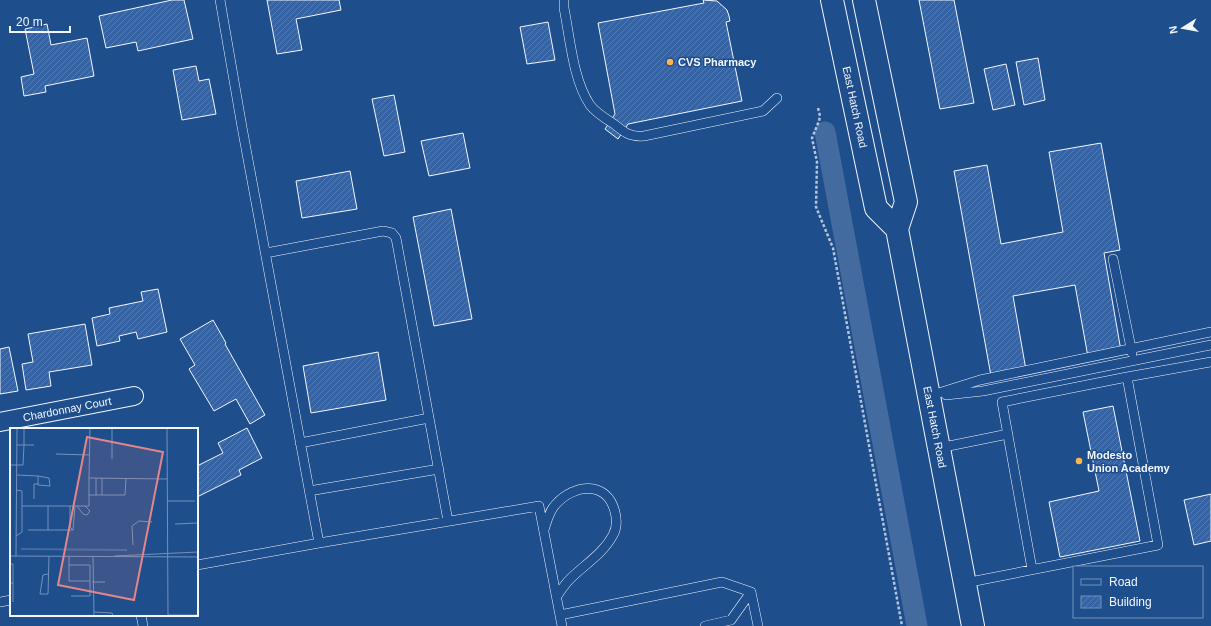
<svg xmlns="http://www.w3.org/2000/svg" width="1211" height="626" font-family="Helvetica,sans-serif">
<defs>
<pattern id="building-hatch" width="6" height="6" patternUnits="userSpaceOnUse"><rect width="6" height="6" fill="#3563a3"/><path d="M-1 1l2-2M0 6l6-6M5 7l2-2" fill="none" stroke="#537ab1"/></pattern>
</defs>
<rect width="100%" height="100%" fill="#1f4e8c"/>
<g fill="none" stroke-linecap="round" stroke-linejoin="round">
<!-- canal -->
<path stroke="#446ba0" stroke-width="21" d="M825,132L917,626"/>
</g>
<!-- building -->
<path fill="url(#building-hatch)" stroke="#f2f6ff" d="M172,0H184L193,39L138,51L136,42L106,48L99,16Z
M267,0H339L341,10L296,19L302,50L277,54Z
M703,0L717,1L727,10L729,16L730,21L726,22L742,101L628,124L618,139L605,129L615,114L598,23L704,3Z
M919,0H954L974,103L940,109Z
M548,22L555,60L527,64L520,27Z
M47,24L51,45L87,38L94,76L45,86L46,92L24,96L21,77L34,74L25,29Z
M1038,58L1045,100L1024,105L1016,62Z
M1006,64L1015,105L993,110L984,69Z
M196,66L199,81L209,79L216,114L182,120L173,70Z
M394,95L405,152L384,156L372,99Z
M463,133L470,168L429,176L421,141Z
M1101,143L1120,250L1104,253L1121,351L1088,357L1075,285L1013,296L1026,370L991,376L954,171L987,165L1001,244L1063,232L1049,152Z
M350,171L357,209L302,218L296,181Z
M451,209L472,319L434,326L413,217Z
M158,289L167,332L138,339L136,332L119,336L120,341L97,346L92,318L110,314L109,308L143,301L141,292Z
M213,320L226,343L225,344L265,415L250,424L236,399L214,411L189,369L195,365L180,339Z
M85,324L92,365L49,372L51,386L26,390L22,364L33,362L28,334Z
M9,347L18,391L0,394V349Z
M378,352L386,400L311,413L303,366Z
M1113,406L1140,541L1060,557L1049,502L1099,491L1083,412Z
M247,428L262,458L239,470L241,475L197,497V466L223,453L218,443Z
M1211,494V541L1194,545L1184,500Z"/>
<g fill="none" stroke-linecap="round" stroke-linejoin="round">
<!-- service casing -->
<g stroke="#f2f6ff" stroke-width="10">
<path id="service" d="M220,0L242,127L319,543L539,506L562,626
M564,0V8C570,38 573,80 590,105C596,113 606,119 614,124C625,133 630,137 644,136L763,111L777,98
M266,253L383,231L392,233L396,238L448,521
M1113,259L1132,353
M1127,377L1211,362
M946,395L983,391L1211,345
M929,396L980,380L1211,332
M300,443L429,418
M939,448L1008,434
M309,491L439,469
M544,530C547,521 549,511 556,504C574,484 607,480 615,512C617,520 617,528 613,535C603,554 584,565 570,579C565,584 561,590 557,596
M197,565L319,543
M965,583L1158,545L1127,377L1002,402L1032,569
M751,592L758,626
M0,602L11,600
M141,615L143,626
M560,615L722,582L751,592
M705,626L731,620L751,592"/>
</g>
<!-- minor casing -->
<g stroke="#f2f6ff" stroke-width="20">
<path id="minor" d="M0,422L134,396"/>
</g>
<!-- primary casing -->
<g stroke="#f2f6ff" stroke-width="24">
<path id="primary" d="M832,0L876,208L897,229
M864,0L906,202L897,229L973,626"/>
</g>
<!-- path -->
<path stroke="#b3c4dc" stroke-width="2.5" stroke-dasharray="3 2" stroke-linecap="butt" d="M818,108L820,116L819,121L812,138L817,162L816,207L833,248L902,626"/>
<!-- service -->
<use href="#service" stroke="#1f4e8c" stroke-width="9"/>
<!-- minor -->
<use href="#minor" stroke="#1f4e8c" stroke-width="18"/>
<!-- primary -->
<use href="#primary" stroke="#1f4e8c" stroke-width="22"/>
</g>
<!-- markers -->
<g fill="#ffb74d" stroke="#1f4e8c" stroke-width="1.5">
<circle cx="670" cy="62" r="4"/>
<circle cx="1079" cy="461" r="4"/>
</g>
<g text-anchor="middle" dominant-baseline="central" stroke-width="3" stroke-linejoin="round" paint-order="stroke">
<!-- poi labels -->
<g font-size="11" font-weight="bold" fill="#f2f6ff" stroke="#1f4e8c" text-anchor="start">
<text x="678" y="62">CVS Pharmacy</text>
<text x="1087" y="455">Modesto<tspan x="1087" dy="13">Union Academy</tspan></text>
</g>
<!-- street labels -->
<g font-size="11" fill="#f2f6ff" stroke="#1f4e8c">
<text transform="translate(855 107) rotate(78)">East Hatch Road</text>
<text transform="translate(67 409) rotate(-11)">Chardonnay Court</text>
<text transform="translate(935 427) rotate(79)">East Hatch Road</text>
</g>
</g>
<!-- overview -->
<g transform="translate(10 428)">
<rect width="188" height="188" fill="#1f4e8c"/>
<path fill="none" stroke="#446ba0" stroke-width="2" d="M11,121L117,122"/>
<path fill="none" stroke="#7391ba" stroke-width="1" d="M102,0V31M157,0L158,188M7,17H14V0M46,26L80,27M0,37H13L14,17H24M7,47L28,48L39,50L40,58L28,57V48M79,50L80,0M92,50V67M79,67H115L116,51M86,67V50M24,71V56H28M157,73H185M12,78H79V50L157,51M38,78V102M60,78V99L63,102M67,78L73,86L77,87L80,83L75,78M165,96L188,95M18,102H63M63,102L65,78M6,108L12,104V63L6,62M123,117L122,98L129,93L142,94M0,128L188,129M6,128L7,0M59,128V153H80V137H59M83,128L84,188M104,128L188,124M0,136H3V155M38,146L33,147L30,166H38L39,128M82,154H95M0,155H3V174M61,168H80V153M84,184L102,185L103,188M158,187H188"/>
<path fill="#e38589" fill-opacity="0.15" stroke="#e38589" stroke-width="2" d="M77,9L153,24L124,172L48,157Z"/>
<rect width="188" height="188" fill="none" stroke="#f2f6ff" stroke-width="2"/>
</g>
<!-- legend -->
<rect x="1073" y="566" width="130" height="52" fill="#1f4e8c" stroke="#7391ba"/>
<rect x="1081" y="579" width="20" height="6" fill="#1f4e8c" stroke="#7391ba"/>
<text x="1109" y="586" font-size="12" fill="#f2f6ff">Road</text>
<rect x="1081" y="596" width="20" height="12" fill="url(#building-hatch)" stroke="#7391ba"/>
<text x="1109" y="606" font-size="12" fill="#f2f6ff">Building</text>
<!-- north arrow -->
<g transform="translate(1183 28) rotate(259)" stroke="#1f4e8c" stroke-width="3" paint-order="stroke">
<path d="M0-3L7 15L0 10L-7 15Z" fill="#f2f6ff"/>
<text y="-6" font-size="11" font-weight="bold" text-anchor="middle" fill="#f2f6ff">N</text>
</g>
<!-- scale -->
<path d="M10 26v6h60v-6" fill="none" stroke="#f2f6ff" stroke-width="2"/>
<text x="16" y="26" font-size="12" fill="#f2f6ff" stroke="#1f4e8c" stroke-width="3" paint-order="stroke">20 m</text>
</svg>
